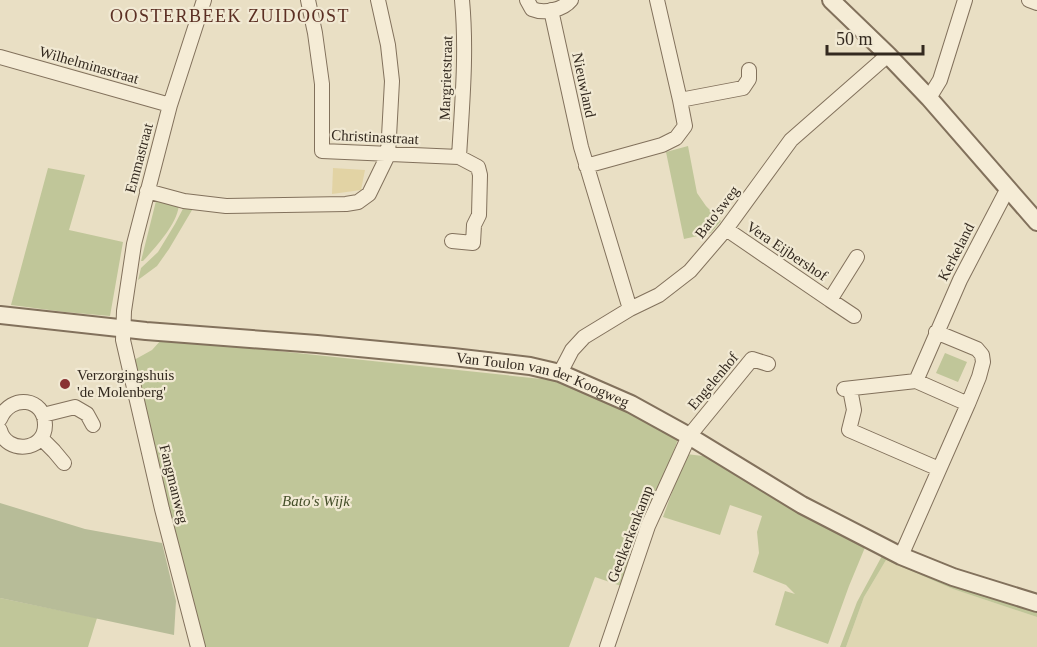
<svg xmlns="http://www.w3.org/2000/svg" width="1037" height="647" font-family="Georgia,serif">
<rect width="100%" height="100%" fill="#e9dfc4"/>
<!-- farmland -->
<path fill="#ded7b2" d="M886,560L953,589L1037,617V647H846L864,597Z"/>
<!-- green -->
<path fill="#c0c699" d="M688,146L697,193L706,206L721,221L711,233L684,239L666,152Z
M48,168L85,175L69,230L123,242L110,316L65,312L11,305Z
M159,199L179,203C179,222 156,247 143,261H141L156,201Z
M186,203L195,205L169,249L157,266L138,280L141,268L158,252L175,224Z
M162,339H164L561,381L679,434L676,445L637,544L624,587L595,577L569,647H203L177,545L134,360L152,350Z
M945,353L967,362L958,382L936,373Z
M686,454L703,456L866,545L849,586L828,644L775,625L785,591L795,594L786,585L753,572L759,553L757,532L762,516L730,505L720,535L663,517Z
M883,554L1037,609V617L953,589L886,560L864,597L846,647H840L857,602Z
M0,598L97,618L88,647H0Z"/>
<!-- sand -->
<path fill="#e2d3a4" d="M333,168L365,170L361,190L332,194Z"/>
<!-- cemetery -->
<path fill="#b7bc98" d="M0,503L85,529L162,543L176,601L174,635L0,598Z"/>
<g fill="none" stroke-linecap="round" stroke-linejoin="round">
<!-- minor casing -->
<g stroke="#82715c" stroke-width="16">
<path id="minor" d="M308,0L315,33L322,84V151L459,157L478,167L480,175L479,215L474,225L473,243L452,241
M527,0L532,9C544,14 563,10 571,0
M657,0L680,100L743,88L749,79V70
M1029,0L1037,3
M551,10L581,147L630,309
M0,57L170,105
M929,98L940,80L965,0
M459,157C462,105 467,53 462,0
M586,166L662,145L676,138L685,126L680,100
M147,191L184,201L226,206L346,204L358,202L369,194L388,155L392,81L388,45L378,0
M726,229L830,300L857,257
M830,300L854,316
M560,373L572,350L584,337L630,309L659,295L690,271L726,229L791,140L888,55
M916,381L960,280L1008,188
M844,389L916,381L968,404
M850,389L854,410L849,430L939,469
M43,415L75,407L87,414L93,425
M0,419C11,393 45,398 45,425C45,452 6,454 0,430
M41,438L54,451L64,463
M901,556L968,404L979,377L983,362L982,355L977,349L936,332
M198,647L162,509L123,340L124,311L134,244L170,105L204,0
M607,647L648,526L689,436L752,359L768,364"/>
</g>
<!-- tertiary casing -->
<g stroke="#82715c" stroke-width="20">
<g id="tertiary">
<path d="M831,0L888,55L929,98L1037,222"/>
<path id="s1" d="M0,315L146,331L317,344L453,357L530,366L560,373L631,404L689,436L802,505L901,556L953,577L1037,603"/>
</g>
</g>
<!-- minor -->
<use href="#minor" stroke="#f5ecd6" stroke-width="14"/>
<!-- tertiary -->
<use href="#tertiary" stroke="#f5ecd6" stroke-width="16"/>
</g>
<!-- markers -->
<circle fill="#8a3333" stroke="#f1e9d3" stroke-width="2" cx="65" cy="384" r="6"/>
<g text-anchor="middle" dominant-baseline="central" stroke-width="4.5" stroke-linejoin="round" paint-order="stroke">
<!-- street labels -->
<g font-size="15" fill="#33291f" stroke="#f1e9d3">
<text transform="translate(89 65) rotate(16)">Wilhelminastraat</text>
<text transform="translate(446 78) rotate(-88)">Margrietstraat</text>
<text transform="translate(584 85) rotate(78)">Nieuwland</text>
<text transform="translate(375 137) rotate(3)">Christinastraat</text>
<text transform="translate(139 158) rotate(-75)">Emmastraat</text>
<text transform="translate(717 212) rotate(-52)">Bato'sweg</text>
<text transform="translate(787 251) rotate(34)">Vera Eijbershof</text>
<text transform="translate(956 252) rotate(-63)">Kerkeland</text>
<text stroke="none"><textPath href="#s1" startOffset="548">Van Toulon van der Koogweg</textPath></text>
<text transform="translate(713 381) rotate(-50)">Engelenhof</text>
<text transform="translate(174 484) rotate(76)">Fangmanweg</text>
<text transform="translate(630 534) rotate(-69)">Geelkerkenkamp</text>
</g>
<!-- poi labels -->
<g font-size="15" fill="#33291f" stroke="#f1e9d3" text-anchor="start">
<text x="77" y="375">Verzorgingshuis<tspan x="77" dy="17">'de Molenberg'</tspan></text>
</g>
<!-- park labels -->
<g font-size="15" font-style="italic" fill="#444e28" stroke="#f1e9d3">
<text x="316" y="501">Bato's Wijk</text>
</g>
<!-- quarter labels -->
<g font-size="18" letter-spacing="1.5" fill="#5b2f23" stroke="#f1e9d3">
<text x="230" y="16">OOSTERBEEK ZUIDOOST</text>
</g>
</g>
<!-- scale -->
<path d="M827 45v9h96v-9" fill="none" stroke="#33291f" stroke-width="3"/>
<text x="836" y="45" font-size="18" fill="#33291f" stroke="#f1e9d3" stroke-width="4.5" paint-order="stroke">50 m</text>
</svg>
